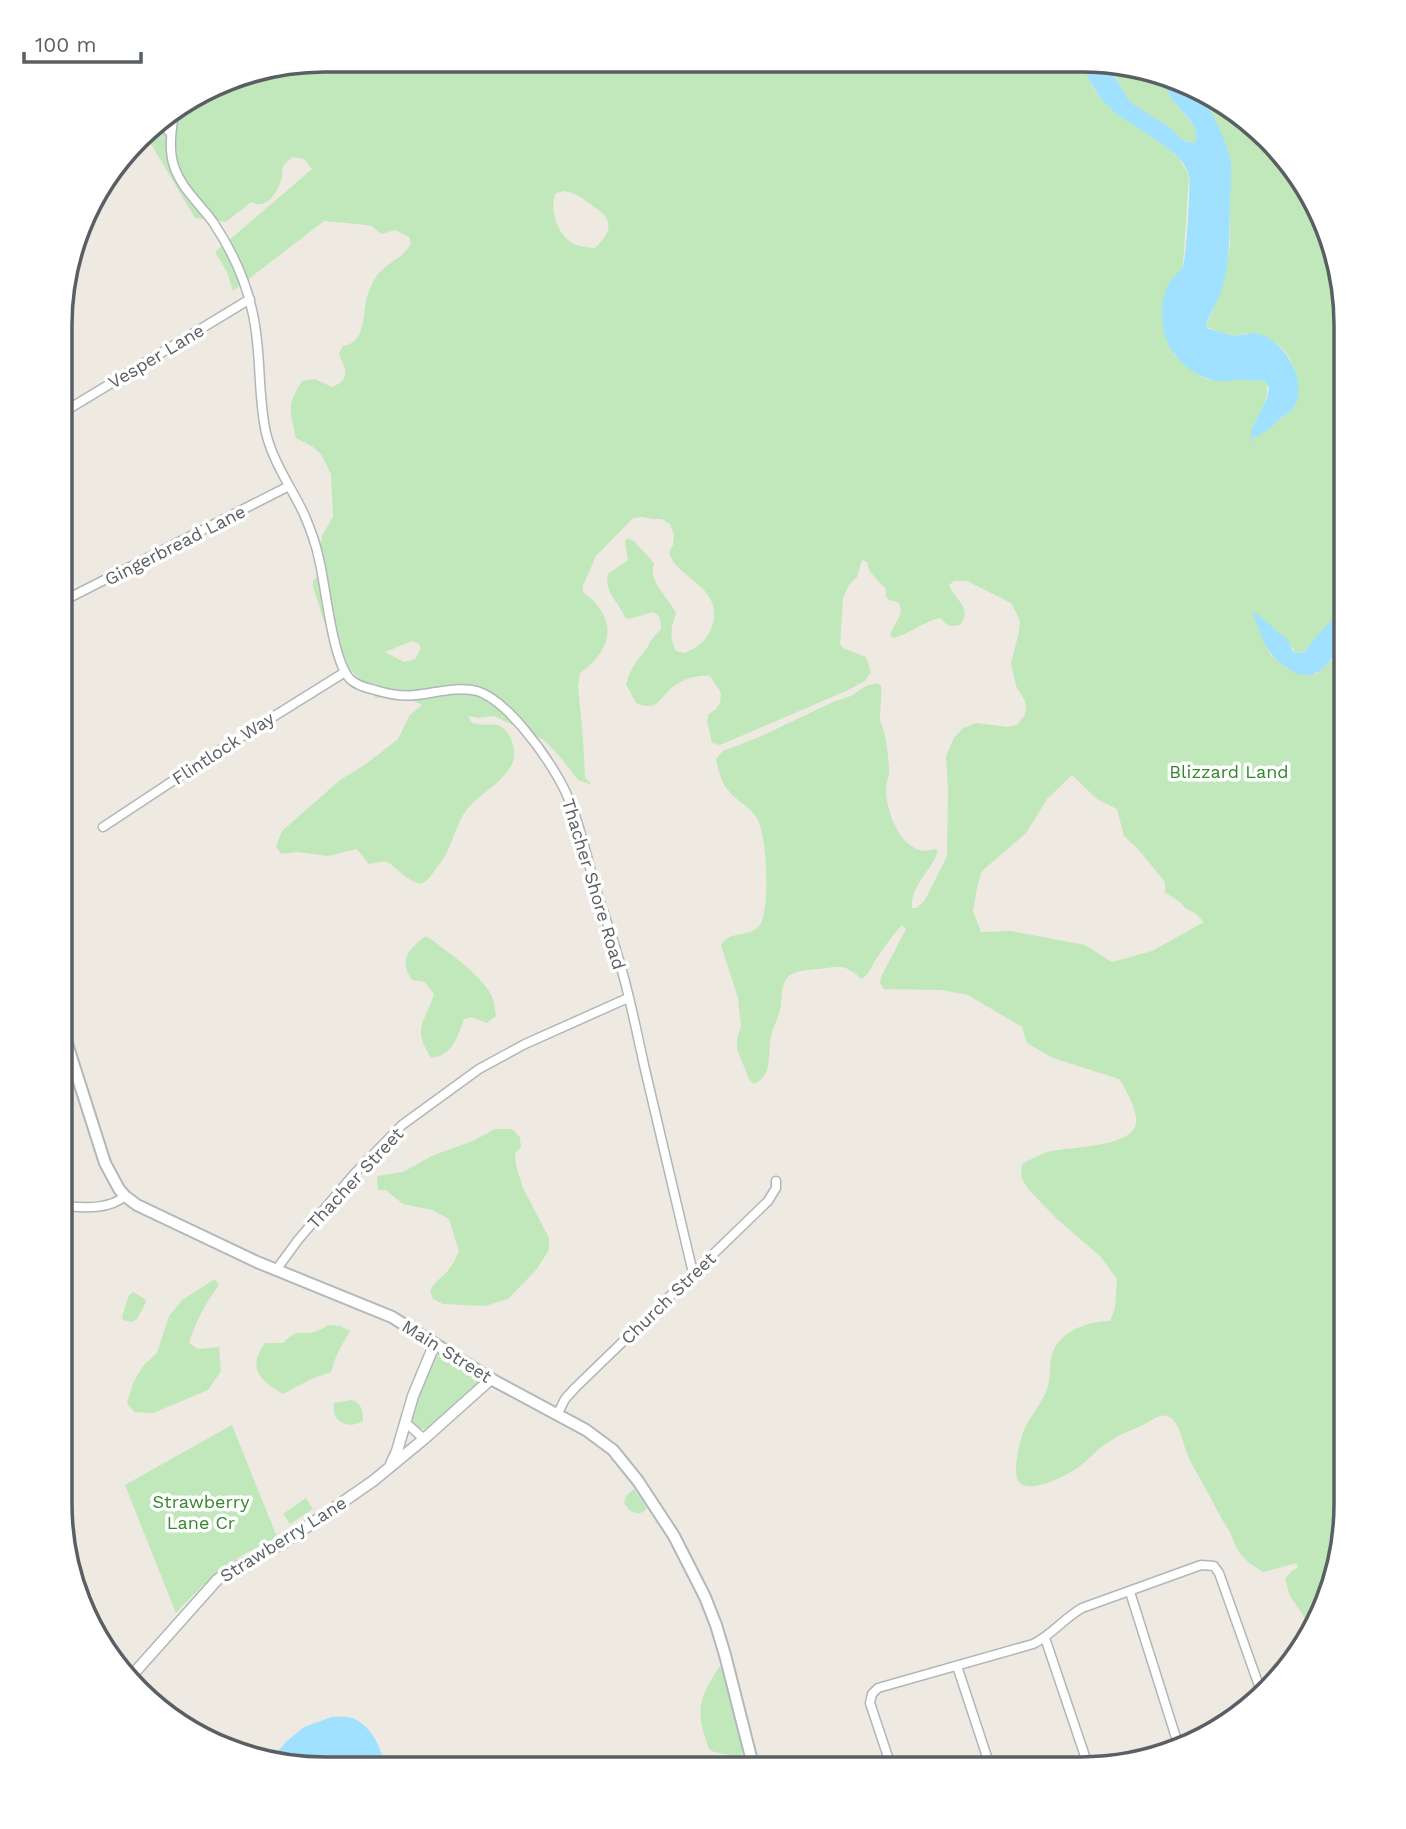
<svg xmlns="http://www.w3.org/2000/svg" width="1406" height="1829" font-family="'Work Sans',sans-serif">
<rect width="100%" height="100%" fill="#eee9e1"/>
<!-- green -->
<path fill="#c0e8bb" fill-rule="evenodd" d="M324,60L1080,62L1095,91L1112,110L1167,147L1179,159L1189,175L1183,265L1173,354C1184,364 1195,375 1210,380C1219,382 1228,380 1237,379C1247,379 1256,380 1265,381C1274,397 1253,421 1251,440C1259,434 1285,417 1291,410C1306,391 1294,353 1274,342C1266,337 1256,336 1248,333C1235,338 1217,333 1206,326L1221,291L1230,246V159L1224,139L1213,117L1190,84L1243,114L1319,207L1346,324V612L1341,613L1302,653H1296L1290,645L1257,623L1270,654L1286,668L1316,674L1332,660L1344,637L1346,636V1522L1332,1590L1313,1630L1290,1596L1285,1579L1292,1571L1298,1567L1297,1563L1263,1572C1254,1566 1245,1561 1239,1552C1235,1546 1233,1539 1230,1532C1222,1520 1216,1508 1209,1495C1202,1481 1192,1467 1187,1453C1182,1442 1181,1427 1172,1419C1162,1410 1152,1421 1143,1425C1132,1430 1120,1434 1110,1441C1099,1448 1091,1457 1081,1465C1071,1474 1030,1495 1019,1482C1011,1474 1021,1435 1026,1426C1033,1413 1042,1402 1047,1389C1053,1374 1046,1357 1058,1343C1071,1327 1090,1322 1110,1321L1115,1308L1117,1279L1101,1257L1057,1219L1028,1189L1021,1177L1022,1164C1031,1159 1041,1154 1051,1151C1071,1147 1122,1147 1134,1129C1142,1116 1126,1090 1119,1079L1053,1058L1027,1043L1022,1027L968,995L942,990L884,989L880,983L881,977L906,929L902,925C892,936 884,947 876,959C871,967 870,973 862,979C841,962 842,967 817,969C807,970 794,970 787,978C781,985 782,996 781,1005C779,1016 774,1025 771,1036C767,1054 774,1075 754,1084L749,1079L737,1049V1039L741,1026L738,998L721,945C730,929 753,939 761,923C770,904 767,839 758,820C752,808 736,801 727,789C721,781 718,769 716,759L723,751L757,738L833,702L851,696L866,686L877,683L881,686C882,698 880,708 880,719C881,724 882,724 883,729C887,741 888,756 889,768C890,775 886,782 886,790C886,813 904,860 934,849L938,851C932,871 910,885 912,908H917L925,900L947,856L948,789L946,756L954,738L963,728L977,723L1007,727L1017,725L1025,715L1026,707L1025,701L1016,686L1011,663L1019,632L1020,622L1016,612L1011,603L967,581H954L949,585C955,601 973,607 960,625C950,627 946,626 941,618C925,620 910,634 893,638L890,635C894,622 906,615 898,602L889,600L886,596V589L870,572L867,562L862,560L857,577L849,585L843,598L840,644L843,648L866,657L871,672L865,681L846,691L720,745L712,743L707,721L709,714L716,709L720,703L721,693L710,676C694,675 680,680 669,690C662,697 658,707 647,706C643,706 640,704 636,703L626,684C631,667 637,661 647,648C651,640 655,635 661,629C661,621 661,616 653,612L629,619L625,617C619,603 603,590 608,574L628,560L625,542L627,538L634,541L654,563C648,584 668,596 676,613C671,627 669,637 676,651L685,653C699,646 707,641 712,626C725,587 677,579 669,553L673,545L674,535L670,524L662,519H652L643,517L633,518L596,556L583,586V592C619,619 613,649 580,673L578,687L583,738L585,778L592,785L578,780L562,759L544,740L494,716L478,718L468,716L471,722C482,727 487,723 497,725C507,727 514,742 514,751C517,775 482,791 468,808C458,820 454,838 447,852C444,859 439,864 435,870C430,877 427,882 420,884C403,878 400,870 386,861L369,864L357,849L328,856L297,852L281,854L276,846L282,831L340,780L366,764L398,739L410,715L422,705L404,696L376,698L353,672L339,668L313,587V580L320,576L318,566L322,536L333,517L331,474L321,454L313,447L296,438C290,409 286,407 302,381L315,379L332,387C351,379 346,370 339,354L343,346C369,342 361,309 369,291C372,285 375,276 380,272C390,261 407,256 411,242L409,237L395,230L381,234L372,226L366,225L324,221L233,291L227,272L215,252L312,169L304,159L293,157C291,158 285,163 284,165C281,169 283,172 282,176C279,191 267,211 251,202L226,222L195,218L148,139L153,123L239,74ZM564,191C579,194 582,198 594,207C600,212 597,208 603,214C615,226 605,239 595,248C585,247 575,247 568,240C556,230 549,207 556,193ZM412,641L419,644L421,648L415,659L404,662L385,652ZM1072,775L1097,799L1117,809L1124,836L1138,849L1165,882V892L1181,903L1185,908L1195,913L1204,922L1152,951L1112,962L1085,945L1011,931L981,932L973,911L977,887L982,871L1026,833L1047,799Z
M1105,62H1117L1158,73L1172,99L1195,127L1197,139L1195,143L1184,141L1170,128L1130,102Z
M426,936C444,949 486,978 493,999C495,1004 495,1010 496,1016L487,1023L471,1017L464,1019C457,1038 453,1055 431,1058C412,1027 424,1025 434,994L425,982L412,980C398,959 409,949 426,936Z
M495,1129H512L520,1137L521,1148L515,1153L516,1166L523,1188L549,1238V1250L536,1270L508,1299L485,1306L443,1304L433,1299L430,1291C434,1282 440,1279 446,1273C452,1266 456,1259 459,1251L449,1219L432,1210L403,1204L386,1190H378L377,1176L403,1172L434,1155L473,1141Z
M215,1279L219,1285C205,1304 196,1321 189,1343L198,1349L219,1347L221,1371L208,1390L153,1413L134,1412L127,1403L133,1383L143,1366L157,1353L169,1316L182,1300Z
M133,1292L145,1299L146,1302L137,1319L132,1322L123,1320L122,1317L129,1295Z
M328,1325L340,1326L350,1331L337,1354L331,1372L311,1379L283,1394C259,1380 247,1368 265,1343H283C300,1326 301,1337 317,1331C321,1330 325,1327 328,1325Z
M441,1353L476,1375C479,1378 480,1382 478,1386L430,1428L420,1429C411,1425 410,1418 412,1409L435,1356Z
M352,1400C362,1403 363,1412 363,1421C348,1430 331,1422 334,1403Z
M232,1425L277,1537C263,1545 247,1552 233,1561C212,1574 194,1594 176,1613L125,1485Z
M634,1489L647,1508C643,1515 635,1514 629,1510L624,1503L626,1496Z
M306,1498L313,1509L290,1524L283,1514Z
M719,1667L723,1668L743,1751L740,1757L714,1752L709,1749C695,1711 698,1700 719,1667Z"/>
<!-- water -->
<path fill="#a0e1ff" d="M1080,62H1105L1130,102L1170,128L1184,141L1194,143C1204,128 1180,111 1172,99C1167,91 1163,81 1158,73C1168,75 1181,77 1189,83C1205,95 1226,138 1230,158C1233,172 1230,187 1230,201C1229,232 1231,262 1221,292C1217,304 1209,314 1206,326L1209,329C1218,331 1232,337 1241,335C1252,334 1251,331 1262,335C1288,344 1312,389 1290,412C1289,413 1282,417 1281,418C1277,422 1273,426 1269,429C1263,433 1256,436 1250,441L1252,429L1267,398L1269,388L1265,381C1256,380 1248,380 1239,380C1229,380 1222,383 1212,380C1171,368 1152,328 1167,287C1170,278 1179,274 1183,266C1186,260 1191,182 1189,175C1181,148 1133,128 1112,110C1097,97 1089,79 1080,62Z
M1252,611L1256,613L1289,641L1292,650L1296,653H1303C1314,641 1331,616 1346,612V636L1344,637C1335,656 1320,683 1296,673C1286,668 1276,661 1270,652C1264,645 1256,621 1252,611Z
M332,1717C339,1717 348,1716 355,1719C372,1728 383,1749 384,1768L290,1767L270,1760L287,1741L304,1727Z"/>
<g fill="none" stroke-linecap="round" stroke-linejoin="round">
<!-- minor casing -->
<g stroke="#b2b6ba" stroke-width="11">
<path id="minor" d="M174,111C172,129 168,148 174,166C181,188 200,204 213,222C231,249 245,278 252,310C262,350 257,392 266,433C273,462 291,487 304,514C310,528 316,544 319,559C326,587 332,660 350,679C356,685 366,688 375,690C388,694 402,697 415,695C435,693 458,686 477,691C507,700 545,754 560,781C580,817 586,859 599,899C605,918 613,938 618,957C629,992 636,1029 644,1065C660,1134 676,1203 693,1273
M156,121L162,123L171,134
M62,413L250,299
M61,602L289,486
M103,827L212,755L345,672
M60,1206C82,1207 107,1211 125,1196
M276,1270L298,1240L355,1173L402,1125L479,1069L525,1044L628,998
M557,1415L565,1399L575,1388L768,1201L776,1188V1181
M405,1422L424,1439
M1130,1592L1179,1747
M1045,1638L1089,1768
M957,1666L991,1769
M892,1769L870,1703L872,1694L878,1688L1033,1644C1052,1635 1064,1618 1082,1608L1201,1565L1214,1566L1219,1573L1263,1697"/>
</g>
<!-- tertiary casing -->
<g stroke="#b2b6ba" stroke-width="13">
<path id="tertiary" d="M391,1464L397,1451L413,1396L435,1343
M127,1681L217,1580L228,1572L285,1542L373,1481L424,1439L491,1379"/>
</g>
<!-- secondary casing -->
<g stroke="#b3b8bd" stroke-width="14">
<path id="secondary" d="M60,1022L105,1163L119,1189L125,1196L137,1205L257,1262L392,1317L491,1379L586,1430L613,1450L638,1481L674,1536L705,1597L716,1625L725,1655L754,1769"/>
</g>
<!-- minor -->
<use href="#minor" stroke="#fff" stroke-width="8"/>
<!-- tertiary -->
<use href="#tertiary" stroke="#fff" stroke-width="10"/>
<!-- secondary -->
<use href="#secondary" stroke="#fff" stroke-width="10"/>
</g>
<g text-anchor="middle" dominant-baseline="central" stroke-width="7" stroke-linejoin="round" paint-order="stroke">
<!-- street labels -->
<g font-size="18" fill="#5a5f63" stroke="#fff">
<text transform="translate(156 356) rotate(-31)">Vesper Lane</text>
<text transform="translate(175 545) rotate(-27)">Gingerbread Lane</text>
<text transform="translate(223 748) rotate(-33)">Flintlock Way</text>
<text transform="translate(594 884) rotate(73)">Thacher Shore Road</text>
<text transform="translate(355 1178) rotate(-47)">Thacher Street</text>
<text transform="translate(668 1298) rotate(-44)">Church Street</text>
<text transform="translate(447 1351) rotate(32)">Main Street</text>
<text transform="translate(283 1539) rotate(-32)">Strawberry Lane</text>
</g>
<!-- park labels -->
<g font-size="18" fill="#34872e" stroke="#fff">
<text x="1229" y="771">Blizzard Land</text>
<text x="201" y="1501">Strawberry<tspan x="201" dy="21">Lane Cr</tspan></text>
</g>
</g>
<!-- crop -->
<path d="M0 0H1406V1829H0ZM325 72H1081A253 253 0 0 1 1334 325V1504A253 253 0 0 1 1081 1757H325A253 253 0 0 1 72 1504V325A253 253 0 0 1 325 72Z" fill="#fff" fill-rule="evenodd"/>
<path fill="none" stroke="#5a5f63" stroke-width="3.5" d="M325 72H1081A253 253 0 0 1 1334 325V1504A253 253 0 0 1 1081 1757H325A253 253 0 0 1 72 1504V325A253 253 0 0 1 325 72Z"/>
<!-- scale -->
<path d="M24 52v10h117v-10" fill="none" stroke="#5a5f63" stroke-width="3.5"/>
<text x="35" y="52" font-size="21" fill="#5a5f63" stroke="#ffffff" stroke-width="5" paint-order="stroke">100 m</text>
</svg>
